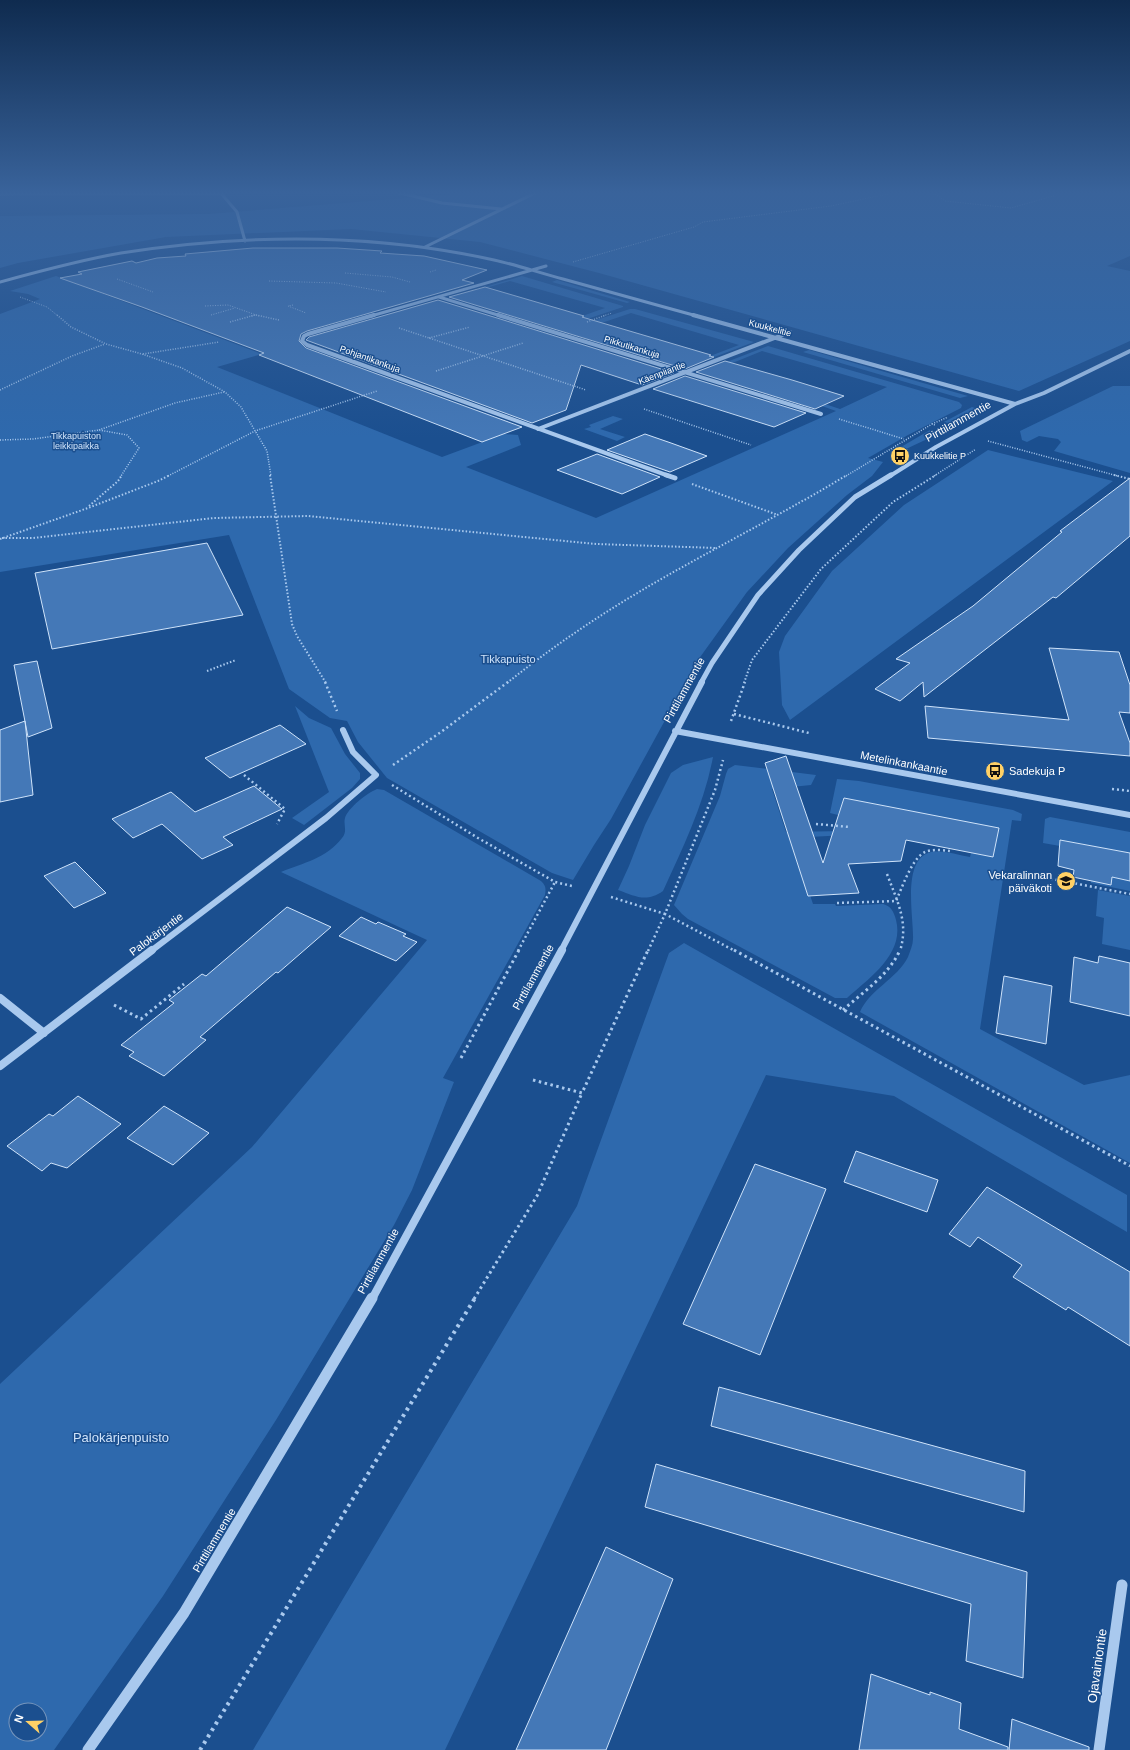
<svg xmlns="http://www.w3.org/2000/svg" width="1130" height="1750" font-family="Helvetica,sans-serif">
<rect width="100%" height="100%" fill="#1b4f8f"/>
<!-- green -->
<path fill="#2e69ad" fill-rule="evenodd" d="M481,192L1130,193V256L1107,266L1130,271V341L1019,391L599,273L480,242L351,229L166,237L18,263L0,268V216L209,214Z
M56,276L262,354L217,367L442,457L504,434L518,435L521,445L466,467L596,518L836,411L822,406L825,404L840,409L887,387L762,351L708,373L721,378L717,379L706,375V370L768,346L959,402L962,405L961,408L908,435L868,458L883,462L872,476L847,495L788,548L747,592L698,660L611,819L594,845L573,880L552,873L387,778L358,742L347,721L330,718L289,689L229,535L0,572V314L40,299L28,294L10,291Z
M522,276L623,306V307L557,329L554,326L605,308L510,281L458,296H455Z
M557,280L630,302L627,303L552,282Z
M630,309H635L754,342L688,367L684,366L739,345L631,313L575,332L562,331Z
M809,350L968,396L960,398L803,352Z
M1113,386H1130V473L1054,451L1061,442L1058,439L1039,436L1027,442L1022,440L1020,431Z
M972,407L978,409L972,416L955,425L944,422Z
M613,416L623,419L600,429L625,437L617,441L584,429L591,427L589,425Z
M930,430L940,433L906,449L901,447Z
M988,450L1113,481L790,720L782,705L779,652L785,636L832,571L904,505Z
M295,706L309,718L331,728L345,754L360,773V779L352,788L304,825L292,818L329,792Z
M713,757C704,805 683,847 663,891C646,903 635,896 618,890L629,866L645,825L671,773L683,765Z
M735,765L816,775L811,785L772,789L786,832L845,831L848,835L789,838L808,895H810L813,904H835L836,906L883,904C891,906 894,912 896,920C905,954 868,979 847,998H835L688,919L682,914L674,905L720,796L726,774L728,769Z
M837,779L859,781L1013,810L1022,814L1021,821L1012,820L980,1029L1084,1085L1130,1075V1163L860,1012C870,989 897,979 908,957C910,951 913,945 913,939C914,918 901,859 931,852C943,850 958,855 970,857L971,853L993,857L998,828L844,798L838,815L830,813Z
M377,789L384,790L541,881C546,886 546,888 545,895L443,1078L454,1082L412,1190L394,1225L276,1420L163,1596L54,1750H0V1384L252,1147L427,940L281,872C303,863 327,858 342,838C348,831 343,825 345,818C348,808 367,793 377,789ZM16,1710H40V1734H16Z
M1050,817L1130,832V853L1061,840L1060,846L1043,843L1045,819Z
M1112,877L1130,881V891L1091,883V881Z
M1098,890L1130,896V950L1102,944L1104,918L1096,916Z
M684,943L1127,1195V1232L894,1096L766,1075L445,1750H253L577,1206L669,953Z"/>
<!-- building -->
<path fill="#4478b7" stroke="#cfe3fa" d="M253,248H337L382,251L380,253L424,256L487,270L462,280L474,283L307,331L301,334L299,341L306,348L522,427L482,442L259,355L264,353L142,307L60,278L82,274L78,272L132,261L136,263L157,258L186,256L185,254Z
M485,287L584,316L582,317L711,355L709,356L714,357L685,369L449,297Z
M438,300L497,318L674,373L642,385L581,365L566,410L532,423L306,340L309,337Z
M725,361L792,380L844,396L815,409L696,372Z
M685,376L806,413L774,427L653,389Z
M645,434L671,443L707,456L670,472L607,450Z
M597,454L660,477L622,494L557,470Z
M1130,478V536L1056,598L1053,597L924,697L923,682L900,701L875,689L910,663L896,659L973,606L1062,532L1060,531Z
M207,543L243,615L52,649L35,573Z
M1049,648L1119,652L1130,685V713L1119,712L1130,743V756L928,738L925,706L1069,720Z
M37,661L52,728L28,737L14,665Z
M25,721L33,795L0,802V730Z
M280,725L306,744L230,778L205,758Z
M786,756L823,863L844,798L999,828L993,857L906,840L901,861L848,864L859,893L808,896L765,763Z
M254,786L282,809L223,837L233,845L202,859L162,824L133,838L112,819L171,792L195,812Z
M1060,840L1130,853V881L1112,877L1111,885L1073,877L1074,870L1058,866Z
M75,862L106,893L74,908L44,876Z
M287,907L331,927L278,973L276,972L200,1037L206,1040L164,1076L129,1056L134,1052L121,1045L174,1003L169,1000L202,974L206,976Z
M361,917L376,924L378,922L406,934L403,936L417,942L396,961L339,936Z
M1099,956L1130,963V1016L1070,1002L1074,957L1098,963Z
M1004,976L1052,986L1046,1044L996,1033Z
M78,1096L121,1124L67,1168L51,1163L42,1171L7,1146L49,1114L53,1116Z
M164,1106L209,1133L173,1165L127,1138Z
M856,1151L938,1180L927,1212L844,1182Z
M755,1164L826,1189L760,1355L683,1324Z
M987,1187L1130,1272V1346L1068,1307L1066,1310L1013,1277L1022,1265L978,1237L970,1247L949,1234Z
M719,1387L1025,1471L1024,1512L711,1426Z
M656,1464L1027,1572L1023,1678L966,1661L971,1604L645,1507Z
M606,1547L673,1579L606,1750H516Z
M871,1674L930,1695V1692L961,1703L959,1729L1008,1747V1750H859Z
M1012,1719L1089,1747V1750H1009Z"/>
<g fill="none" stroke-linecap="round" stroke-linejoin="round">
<!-- path-far5 -->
<path stroke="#a9c9ee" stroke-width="1" stroke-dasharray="1 1.5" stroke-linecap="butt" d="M920,192L937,195L945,201L1011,208L1067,192
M573,262L694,227L703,222L831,206L896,192
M430,272L436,270
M345,273L392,277L410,282
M117,279L153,292
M269,281L336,283L386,292
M20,297L47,307L58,316
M293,305L288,306L306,313
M205,306L228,305L259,316
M211,315L235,308
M251,316L255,315
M603,316L612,313"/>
<!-- path-far4 -->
<path stroke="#a9c9ee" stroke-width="1.5" stroke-dasharray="1 1.5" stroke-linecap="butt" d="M57,315L71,327L106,344L142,354L182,368L225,392L241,407L267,451L271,476
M256,315L279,320
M230,322L255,315
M587,322L606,315
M399,328L586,390
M429,338L470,327
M143,354L219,342
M436,371L523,343
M0,390L72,356L105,344
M644,409L751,445
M839,419L904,439
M932,424L948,417
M99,430L175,403L224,392
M0,440L33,439L99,430L127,435L139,448L121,476
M988,441L1118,476
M168,476L255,431L377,391
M846,476L932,424L935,425
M934,476L976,449"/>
<!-- path-far3 -->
<path stroke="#a9c9ee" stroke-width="2" stroke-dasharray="1.5 2" stroke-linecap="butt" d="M270,475L292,624L297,636L326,683
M1114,475L1130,479
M692,484L778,515
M89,506L118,481L122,475
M2,538H33L214,518L308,516L596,544L717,548
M0,539L88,508L158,481L170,475
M207,671L236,660
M507,683C546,652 586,624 629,598C700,555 776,518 847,475
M744,683L752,660L821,569L893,502L936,475"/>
<!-- path-far2 -->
<path stroke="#a9c9ee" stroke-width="2.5" stroke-dasharray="2 3" stroke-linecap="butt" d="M325,682L337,711
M734,714L809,733
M731,721L745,682
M393,765L441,732L508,682
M244,775L285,809L277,824
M392,785L478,838L555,882L572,886
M1112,789L1130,791
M816,824L850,827
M887,874C897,901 909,922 900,951
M1026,874L1130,894
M611,897L665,914L715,790L723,760
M837,903L896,901C902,888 912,858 925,852C932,849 942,850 950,851
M518,951L555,882
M648,951L665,914L735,951"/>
<!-- path-far1 -->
<path stroke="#a9c9ee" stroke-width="3" stroke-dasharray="2.5 3.5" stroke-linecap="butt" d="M734,950L1130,1166
M114,1005L141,1019L184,984
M843,1010C863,992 889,975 900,950
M461,1058L519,950
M533,1080L582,1093L648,950
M474,1299L537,1196L582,1093"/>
<!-- path -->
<path stroke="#a9c9ee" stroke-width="4" stroke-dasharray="3 4.5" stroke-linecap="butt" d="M200,1750L475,1298"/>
<!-- minor-far5 -->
<path stroke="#a9c9ee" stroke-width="3" d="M220,192L237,212L245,241
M396,192L442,203L501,209
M0,194L221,193
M425,247L537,192
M0,282C40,271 80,260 121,253C244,234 373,233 494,260C517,265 540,273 563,279C607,291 652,304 697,316
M439,297L501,316
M371,316L546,266"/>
<!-- minor-far4 -->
<path stroke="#a9c9ee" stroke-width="4" d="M374,315L308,334L304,336L302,341L307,345L669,476
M498,315L821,414
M693,315L1015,404
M538,429L790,332
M890,476L936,447L1015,404L1044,393L1130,351"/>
<!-- minor-far3 -->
<path stroke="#a9c9ee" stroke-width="5" d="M666,475L675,478
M701,683L712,663L758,595L799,550L855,497L891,475"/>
<!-- minor-far2 -->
<path stroke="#a9c9ee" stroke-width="6" d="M675,731L1130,815
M151,951L326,818L376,775L353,752L343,730
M561,951L702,682"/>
<!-- minor-far1 -->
<path stroke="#a9c9ee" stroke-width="8" d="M0,998L44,1033
M0,1066L152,950
M372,1299L562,950"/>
<!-- minor -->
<path stroke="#a9c9ee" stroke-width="11" d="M88,1750L184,1613L372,1298
M1099,1750L1122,1585"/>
</g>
<!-- sky -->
<linearGradient id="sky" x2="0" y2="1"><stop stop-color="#0f2b4f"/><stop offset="0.44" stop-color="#39639b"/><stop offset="1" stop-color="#39639b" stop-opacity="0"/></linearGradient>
<rect width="1130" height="438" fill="url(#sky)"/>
<!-- icons -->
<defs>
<g id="bus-disc" transform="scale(1)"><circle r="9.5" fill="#ffd166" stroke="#1b4f8f"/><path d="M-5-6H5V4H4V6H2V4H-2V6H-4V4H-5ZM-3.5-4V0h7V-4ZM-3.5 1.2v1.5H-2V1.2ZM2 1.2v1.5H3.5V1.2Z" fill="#111"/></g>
<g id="school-disc" transform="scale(1)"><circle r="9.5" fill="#ffd166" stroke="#1b4f8f"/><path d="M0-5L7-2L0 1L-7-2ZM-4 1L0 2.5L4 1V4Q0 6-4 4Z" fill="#111"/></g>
</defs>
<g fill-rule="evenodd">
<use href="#bus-disc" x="900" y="456"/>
<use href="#bus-disc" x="995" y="771"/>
<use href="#school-disc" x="1066" y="881"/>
</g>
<g text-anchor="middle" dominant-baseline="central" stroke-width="3" stroke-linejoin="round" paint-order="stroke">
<!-- far-street labels -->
<g font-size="9" fill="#fff" stroke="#1b4f8f">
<text transform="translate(770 328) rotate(15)">Kuukkelitie</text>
<text transform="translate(632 347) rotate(17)">Pikkutikankuja</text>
<text transform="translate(370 359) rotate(20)">Pohjantikankuja</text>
<text transform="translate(662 373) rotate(-21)">Käenpiiantie</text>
</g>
<!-- far-park labels -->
<g font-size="9" fill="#cfe3fa" stroke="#1b4f8f">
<text x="76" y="436">Tikkapuiston<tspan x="76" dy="10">leikkipaikka</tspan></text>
</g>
<!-- far-poi labels -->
<g font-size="9" fill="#fff" stroke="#1b4f8f" text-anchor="start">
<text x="914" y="456">Kuukkelitie P</text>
</g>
<!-- street labels -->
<g font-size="11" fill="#fff" stroke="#1b4f8f">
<text transform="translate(958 421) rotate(-29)">Pirttilammentie</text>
<text transform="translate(684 690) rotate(-61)">Pirttilammentie</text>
<text transform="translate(904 763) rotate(11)">Metelinkankaantie</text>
<text transform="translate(156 934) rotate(-37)">Palokärjentie</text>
<text transform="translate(533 977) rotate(-61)">Pirttilammentie</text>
<text transform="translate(378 1261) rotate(-61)">Pirttilammentie</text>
<text transform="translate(214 1540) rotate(-59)">Pirttilammentie</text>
</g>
<!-- park labels -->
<g font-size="11" fill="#cfe3fa" stroke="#1b4f8f">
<text x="508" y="659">Tikkapuisto</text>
</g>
<!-- poi labels -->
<g font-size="11" fill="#fff" stroke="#1b4f8f" text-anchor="start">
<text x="1009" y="771">Sadekuja P</text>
<text x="1052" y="875" text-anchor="end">Vekaralinnan<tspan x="1052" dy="13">päiväkoti</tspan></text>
</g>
<!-- near-park labels -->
<g font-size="13" fill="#cfe3fa" stroke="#1b4f8f">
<text x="121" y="1437">Palokärjenpuisto</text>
</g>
<!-- near-street labels -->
<g font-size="13" fill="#fff" stroke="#1b4f8f">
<text transform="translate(1097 1666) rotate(-82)">Ojavainiontie</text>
</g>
</g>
<!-- north arrow -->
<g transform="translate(28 1722) rotate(290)"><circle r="19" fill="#1b4f8f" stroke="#7695bc"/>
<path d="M0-3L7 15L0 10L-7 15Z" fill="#ffd166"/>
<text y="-6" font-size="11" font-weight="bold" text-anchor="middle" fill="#ffffff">N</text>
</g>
</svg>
